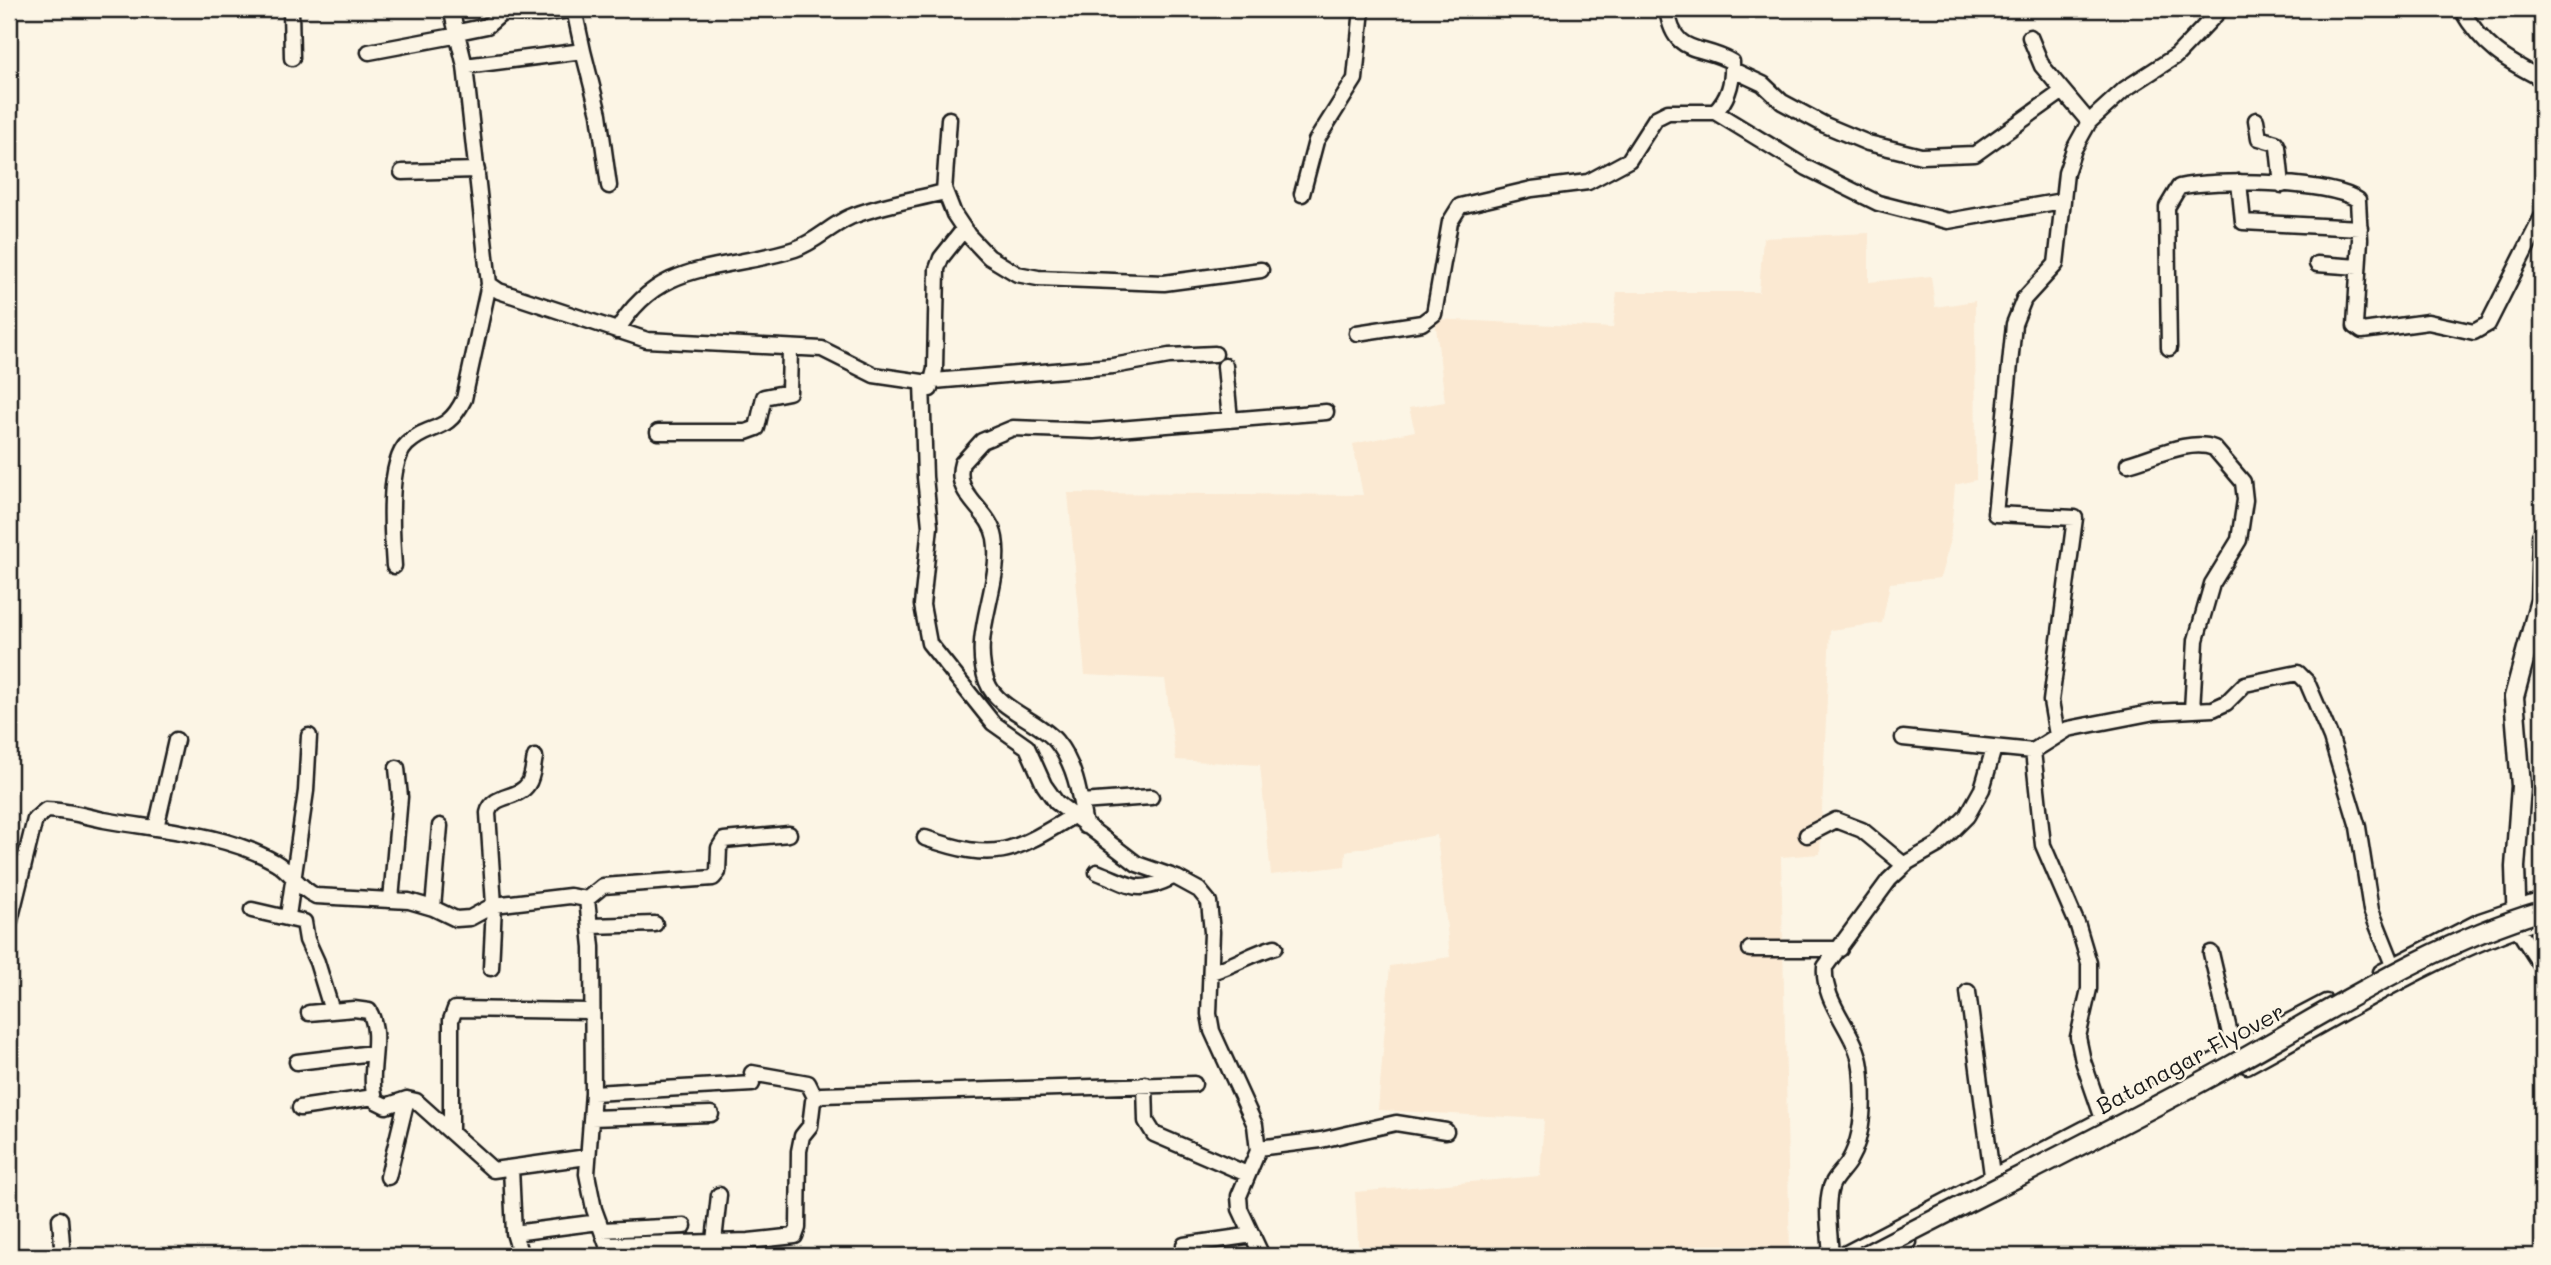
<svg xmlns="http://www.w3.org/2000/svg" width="2551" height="1265" font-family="Mali,sans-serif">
<rect width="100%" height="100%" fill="#fcf5e5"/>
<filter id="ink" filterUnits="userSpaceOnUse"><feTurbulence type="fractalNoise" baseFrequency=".0143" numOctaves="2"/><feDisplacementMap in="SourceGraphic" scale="14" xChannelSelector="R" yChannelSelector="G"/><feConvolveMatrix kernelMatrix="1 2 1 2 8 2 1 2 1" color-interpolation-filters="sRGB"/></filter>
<g filter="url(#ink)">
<!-- built -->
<path fill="#fbe9d2" d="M1869,233V282L1931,276L1935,307L1975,301L1976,480L1955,485L1950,543L1940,578L1890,583L1882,623L1830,630L1820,854L1781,857L1790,1253L1783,1256H1359L1355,1192L1540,1176L1544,1119L1378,1110L1390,966L1450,957L1437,835L1346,851L1345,866L1271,875L1260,765L1176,760L1165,679L1085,675L1068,493L1363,495L1353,444L1415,431L1409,408L1445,402L1435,319L1613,328L1617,292H1759L1763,238Z"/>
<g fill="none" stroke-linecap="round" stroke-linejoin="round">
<!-- minor casing -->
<g stroke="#1c1c1c" stroke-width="19">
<path id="minor" d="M291,9L292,58
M451,9L465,66L489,284L499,291L647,340L822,349L874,375L922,382L925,477L930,526L922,605L929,643L993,723L1027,747L1044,785L1056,802L1137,864L1177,878L1199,890L1209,902L1212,932L1209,1014L1212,1031L1255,1125L1258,1151L1239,1196L1240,1209L1262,1256
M574,9L583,51
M2461,9C2483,47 2505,60 2542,79
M458,32L487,26L502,13L539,14L578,9
M2030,37L2042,66L2089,122
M369,52L459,35
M465,66L583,51L599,114L609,186
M1733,70L1763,84L1782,102L1825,125L1868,143L1921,156L1975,154L2063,91
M1715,112L1807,168L1878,203L1948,221L2062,201
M2256,120L2259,138L2276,143L2278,147L2282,185
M402,172L477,170
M2239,182L2243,222L2360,228
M945,191L954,214L968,235L989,257L1017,274L1038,278L1164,283L1261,270
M1302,194L1316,141L1355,79L1362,9
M2317,264L2358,267
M617,331C660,257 724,272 795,249C816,242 830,226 850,217C879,205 913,200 944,192L949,119
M1357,333L1422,323L1434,314L1450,222L1460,206L1532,189L1588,182L1629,160L1656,118L1668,112H1715C1729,98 1733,82 1732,62C1700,43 1674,58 1667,9
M2169,348L2167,207L2179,187C2213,179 2329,180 2358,200L2360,239L2355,326L2362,331L2428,322L2474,332L2488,324L2542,217
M1225,366L1230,420
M922,382L1113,366L1169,356L1215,354
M930,389L935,369L937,269L941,258L964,229
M658,432H746L757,428L764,397L789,392L790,349
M2128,464C2152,458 2190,438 2214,448L2243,482L2245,500L2239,540L2212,584L2196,640L2192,710
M394,566C392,538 386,464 407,444C430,422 446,436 464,399L489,284
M2057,735L2051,701L2075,518L1995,514L2014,324L2024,299L2056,264L2066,173L2074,149L2089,122L2125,89L2176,56L2221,9
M1903,738L2033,751L2068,729L2155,712L2213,709L2226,703L2245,684L2298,673L2307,682L2331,738L2358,827L2371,910L2393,965
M2033,751L2043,845L2078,926L2089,963V989L2078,1037L2083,1061L2103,1119
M1081,802L1151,797
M1085,826C1080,797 1076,765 1056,741C1037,719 998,710 987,682C969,634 1003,586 995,538C990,509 952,496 962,463L982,441L1013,428L1094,431L1326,412
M156,828L176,740
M1807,835L1836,820L1862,830L1904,865
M925,838C996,862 1010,854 1073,816
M1097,872C1133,886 1136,895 1173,877
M587,899L603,886L713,878L718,872L719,848L724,840L789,834
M391,900L400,797L397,768
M433,908L440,826
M252,910L304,922L307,940L317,962L332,1011
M288,916L306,791L309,736
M9,925L35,819L46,810C65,810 85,816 104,820C160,830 224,833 275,862C291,871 298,888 316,896L409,901L433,908L456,919L470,918L494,905L570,896L587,899L592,947L593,1093L587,1174L594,1209L611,1256
M591,926L655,924
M2517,928L2542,967
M1750,949H1840
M2211,953L2234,1051
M491,968L494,905L488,813C493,793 518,800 528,784C533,777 533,765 535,757
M1211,972C1234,966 1252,953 1275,947
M2381,972L2480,921L2542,900
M1968,992L1992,1175
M309,1013L354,1009L369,1011C384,1036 366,1074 376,1101L386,1106L407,1099L416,1101L493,1170L587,1157
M297,1062L373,1053
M2247,1066C2344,1014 2437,953 2542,920
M752,1073L808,1083L815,1097
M1145,1084L1146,1121L1154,1134L1247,1174
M593,1093L752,1084
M300,1108L374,1097
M591,1118L711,1114
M451,1131V1020L455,1009L590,1011
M1258,1148L1321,1140L1396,1123L1446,1131
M511,1168L514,1233L521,1256
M388,1177L407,1099
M602,1230L684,1226
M514,1233L599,1222
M714,1241L719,1195
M608,1245L749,1241L795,1236L798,1228L799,1151L802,1136L810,1126L813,1101L821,1095L1194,1084
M1184,1245L1253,1235
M60,1256L62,1244L60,1219
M1831,1256C1830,1235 1825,1207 1831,1187C1834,1177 1844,1170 1849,1161C1865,1134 1864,1097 1861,1067C1857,1032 1822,1004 1825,967L1889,880L1908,862L1938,845L1967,816L1982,789L1994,748
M1841,1256L2326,1002
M1883,1256L1909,1242"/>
</g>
<!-- major casing -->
<g stroke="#1c1c1c" stroke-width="23">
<path id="major" d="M2517,928L2515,867L2521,786L2514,697L2540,600L2542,536"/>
</g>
<!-- minor -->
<use href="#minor" stroke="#fcf5e5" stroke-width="14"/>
<!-- major -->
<use href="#major" stroke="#fcf5e5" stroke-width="18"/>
<!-- major-bridge casing -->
<g stroke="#1c1c1c" stroke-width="23" stroke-linecap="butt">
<path id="major-bridge" d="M1864,1256C1982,1194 2103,1136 2221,1071C2323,1015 2430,944 2542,911"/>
</g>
<!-- major-bridge -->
<use href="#major-bridge" stroke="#fcf5e5" stroke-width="18"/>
</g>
</g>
<g text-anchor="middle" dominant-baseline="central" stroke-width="5" stroke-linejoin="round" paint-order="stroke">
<!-- street labels -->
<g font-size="23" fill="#1c1c1c" stroke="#fcf5e5">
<text transform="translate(2190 1058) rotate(-28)">Batanagar Flyover</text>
</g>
</g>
<!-- margin -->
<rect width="2551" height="1265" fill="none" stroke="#fcf5e5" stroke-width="35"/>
<rect x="18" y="18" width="2516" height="1230" fill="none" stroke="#1c1c1c" stroke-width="2.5" filter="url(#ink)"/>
</svg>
